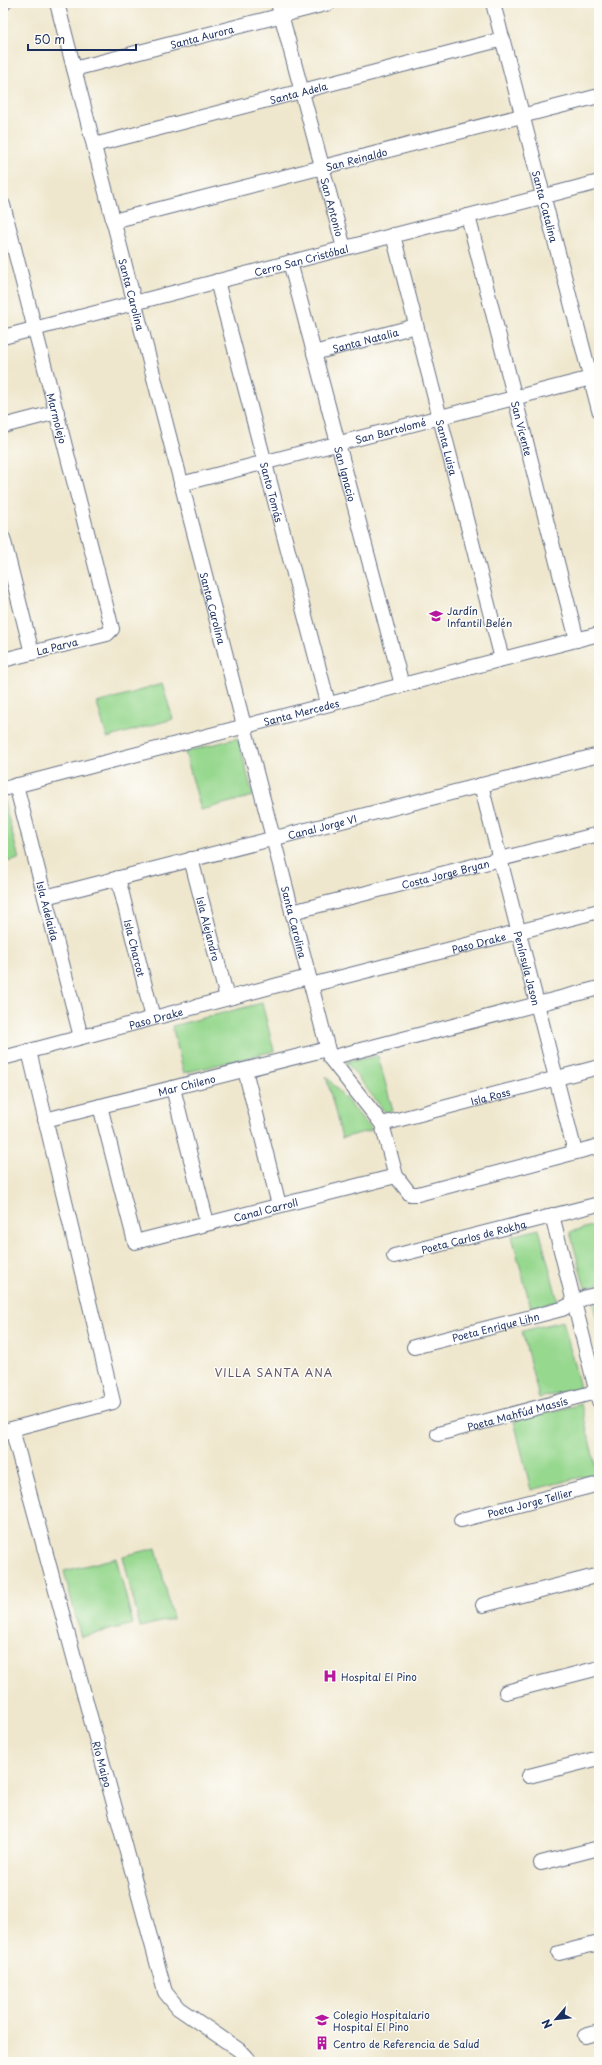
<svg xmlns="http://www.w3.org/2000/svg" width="602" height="2065" font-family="'Playpen Sans',sans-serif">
<rect width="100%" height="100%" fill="#fdfcf7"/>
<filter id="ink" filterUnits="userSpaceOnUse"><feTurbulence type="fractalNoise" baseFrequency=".025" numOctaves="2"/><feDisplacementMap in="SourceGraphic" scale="8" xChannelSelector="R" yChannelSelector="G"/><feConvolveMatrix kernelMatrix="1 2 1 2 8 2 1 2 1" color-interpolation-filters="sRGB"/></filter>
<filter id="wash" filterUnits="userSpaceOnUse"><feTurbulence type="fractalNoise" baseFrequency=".012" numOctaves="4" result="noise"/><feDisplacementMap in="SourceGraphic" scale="16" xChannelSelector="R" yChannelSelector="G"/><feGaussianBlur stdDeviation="0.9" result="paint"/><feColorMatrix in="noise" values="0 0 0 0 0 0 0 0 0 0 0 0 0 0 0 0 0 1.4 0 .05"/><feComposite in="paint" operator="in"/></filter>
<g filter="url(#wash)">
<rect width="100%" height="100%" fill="#efe7cd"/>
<!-- green -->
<path fill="#97d88f" stroke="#598476" d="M162,684L173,719L107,738L97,703Z
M238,738L253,796L201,810L185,752Z
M4,801L19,859L3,863V802Z
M262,1003L274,1051L184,1073L172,1026Z
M378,1056L393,1111L385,1112L346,1062Z
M326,1076L372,1130L342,1138Z
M599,1224V1284L585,1288L570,1232Z
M539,1229L558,1301L531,1308L512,1236Z
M599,1302V1328L593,1304Z
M563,1321L580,1388L539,1398L522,1331Z
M581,1404L597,1473L531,1490L514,1421Z
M156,1548L173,1619L140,1627L123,1556Z
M116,1558L133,1624L81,1637L64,1571Z"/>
</g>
<g filter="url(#ink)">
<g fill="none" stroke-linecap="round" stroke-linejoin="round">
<!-- minor casing -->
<g stroke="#656f85" stroke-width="16">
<g id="minor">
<path d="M3,3H4"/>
<path id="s1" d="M57,3L330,1058L382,1124L396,1176L410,1194H418L599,1146"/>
<path id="s2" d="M278,3L344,248"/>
<path id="s3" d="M493,3L599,410"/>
<path id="s4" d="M74,69L329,3"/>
<path id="s5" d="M94,145L503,39"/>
<path id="s6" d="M3,205L112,629L107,634L3,660"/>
<path id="s7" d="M468,216L577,640"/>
<path id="s8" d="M113,221L599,96"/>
<path id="s9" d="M393,235L502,659"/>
<path id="s10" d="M290,262L402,685"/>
<path id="s11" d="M217,281L328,703"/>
<path id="s12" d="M3,337L599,182"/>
<path id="s13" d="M314,353L416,326"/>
<path d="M3,426L57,412"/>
<path id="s14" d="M181,484L599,376"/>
<path d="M3,538L32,653"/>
<path id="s15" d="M16,785L81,1037"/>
<path id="s16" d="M481,785L575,1152"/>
<path id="s17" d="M3,789L599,634"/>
<path id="s18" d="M191,859L227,998"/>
<path id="s19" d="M118,878L153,1018"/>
<path id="s20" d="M45,897L599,755"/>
<path id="s21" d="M292,912L599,834"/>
<path id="s22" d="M311,985L599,911"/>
<path id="s23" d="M3,1058L308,977"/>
<path d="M330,1058L599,988"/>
<path d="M245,1070L279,1205"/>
<path d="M173,1088L207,1223"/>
<path id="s24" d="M100,1106L135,1242L396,1176"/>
<path id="s25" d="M45,1120L327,1049"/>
<path id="s26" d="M382,1124L599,1067"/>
<path d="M552,1215L599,1401"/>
<path id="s27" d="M394,1256L599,1204"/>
<path id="s28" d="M414,1347L562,1309L586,1297L599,1294"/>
<path id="s29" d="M12,1429L165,1992L178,2008L239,2050L250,2062"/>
<path d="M4,1431L113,1402L29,1051"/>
<path id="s30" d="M438,1434L599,1391"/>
<path id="s31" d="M461,1520L599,1484"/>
<path d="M483,1605L599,1575"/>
<path d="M506,1692L599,1668"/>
<path d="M529,1776L599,1758"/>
<path d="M541,1863L599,1848"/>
<path d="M559,1953L599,1943"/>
<path d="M585,2036L599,2032"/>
</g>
</g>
<!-- minor -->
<use href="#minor" stroke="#fff" stroke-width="14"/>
</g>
</g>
<!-- icons -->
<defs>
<g id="school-bare" transform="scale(1.08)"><path d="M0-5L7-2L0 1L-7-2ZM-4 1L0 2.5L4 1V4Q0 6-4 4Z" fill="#b5179e" stroke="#fdfcf7" stroke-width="2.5" paint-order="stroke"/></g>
<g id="hospital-bare" transform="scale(1.08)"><path d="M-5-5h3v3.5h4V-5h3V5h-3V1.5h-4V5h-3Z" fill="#b5179e" stroke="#fdfcf7" stroke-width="2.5" paint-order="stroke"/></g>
<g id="building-bare" transform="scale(1.08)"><path d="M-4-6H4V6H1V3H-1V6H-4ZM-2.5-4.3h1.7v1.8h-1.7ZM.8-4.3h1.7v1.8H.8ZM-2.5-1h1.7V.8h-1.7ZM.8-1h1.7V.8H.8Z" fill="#b5179e" stroke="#fdfcf7" stroke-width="2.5" paint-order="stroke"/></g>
</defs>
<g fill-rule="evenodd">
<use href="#school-bare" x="436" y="616"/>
<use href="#hospital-bare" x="330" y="1676"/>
<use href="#school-bare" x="322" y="2020"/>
<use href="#building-bare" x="322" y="2043"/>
</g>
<g text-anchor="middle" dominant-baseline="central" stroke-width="3" stroke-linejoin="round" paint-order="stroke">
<!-- street labels -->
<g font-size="10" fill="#1b2f5e" stroke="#fdfcf7">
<text stroke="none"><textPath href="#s4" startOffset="132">Santa Aurora</textPath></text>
<text stroke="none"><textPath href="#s5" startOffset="211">Santa Adela</textPath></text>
<text stroke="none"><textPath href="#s8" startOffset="251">San Reinaldo</textPath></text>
<text stroke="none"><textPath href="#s2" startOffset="211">San Antonio</textPath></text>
<text stroke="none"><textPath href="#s3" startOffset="210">Santa Catalina</textPath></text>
<text stroke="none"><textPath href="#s12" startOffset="308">Cerro San Cristóbal</textPath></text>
<text stroke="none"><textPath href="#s1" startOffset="301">Santa Carolina</textPath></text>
<text stroke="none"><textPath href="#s13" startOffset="53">Santa Natalia</textPath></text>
<text stroke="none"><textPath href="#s6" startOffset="220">Marmolejo</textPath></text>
<text stroke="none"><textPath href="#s7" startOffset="219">San Vicente</textPath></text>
<text stroke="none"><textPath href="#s14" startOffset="216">San Bartolomé</textPath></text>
<text stroke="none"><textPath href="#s9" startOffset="219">Santa Luisa</textPath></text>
<text stroke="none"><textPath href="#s10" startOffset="219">San Ignacio</textPath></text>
<text stroke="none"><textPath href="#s11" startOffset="218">Santo Tomás</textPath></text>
<text stroke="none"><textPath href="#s1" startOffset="625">Santa Carolina</textPath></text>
<text transform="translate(57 646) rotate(-14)">La Parva</text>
<text stroke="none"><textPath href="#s17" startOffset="308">Santa Mercedes</textPath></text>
<text stroke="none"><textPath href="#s20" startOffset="286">Canal Jorge VI</textPath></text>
<text stroke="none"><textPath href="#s21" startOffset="158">Costa Jorge Bryan</textPath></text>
<text stroke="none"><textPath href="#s15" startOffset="130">Isla Adelaida</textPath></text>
<text stroke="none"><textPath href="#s1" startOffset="949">Santa Carolina</textPath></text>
<text stroke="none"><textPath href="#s18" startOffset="72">Isla Alejandro</textPath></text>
<text stroke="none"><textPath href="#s22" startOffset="173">Paso Drake</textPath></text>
<text stroke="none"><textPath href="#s19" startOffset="72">Isla Charcot</textPath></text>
<text stroke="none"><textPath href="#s16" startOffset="189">Península Jason</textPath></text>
<text stroke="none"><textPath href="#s23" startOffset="158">Paso Drake</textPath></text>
<text stroke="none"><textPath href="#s25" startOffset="146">Mar Chileno</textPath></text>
<text stroke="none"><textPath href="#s26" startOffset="112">Isla Ross</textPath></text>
<text stroke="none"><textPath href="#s24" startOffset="275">Canal Carroll</textPath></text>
<text stroke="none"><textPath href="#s27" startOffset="82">Poeta Carlos de Rokha</textPath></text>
<text stroke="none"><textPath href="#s28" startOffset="84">Poeta Enrique Lihn</textPath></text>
<text stroke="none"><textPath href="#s30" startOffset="82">Poeta Mahfúd Massís</textPath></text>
<text stroke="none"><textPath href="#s31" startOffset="71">Poeta Jorge Tellier</textPath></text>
<text stroke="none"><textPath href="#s29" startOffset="347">Río Maipo</textPath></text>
</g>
<!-- poi labels -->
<g font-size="10" fill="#1b2f5e" stroke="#fdfcf7" text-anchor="start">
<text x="447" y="610">Jardín<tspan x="447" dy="12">Infantil Belén</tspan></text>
<text x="341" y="1676">Hospital El Pino</text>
<text x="333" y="2014">Colegio Hospitalario<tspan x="333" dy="12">Hospital El Pino</tspan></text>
<text x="333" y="2043">Centro de Referencia de Salud</text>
</g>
<!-- neighbourhood labels -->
<g font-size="11" letter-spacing="1" fill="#605469" stroke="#fdfcf7">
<text x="274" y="1372">VILLA SANTA ANA</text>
</g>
</g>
<!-- margin -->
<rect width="602" height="2065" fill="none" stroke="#fdfcf7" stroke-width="16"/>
<!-- north arrow -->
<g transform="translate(556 2019) rotate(242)" stroke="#fdfcf7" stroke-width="3" paint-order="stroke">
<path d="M0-3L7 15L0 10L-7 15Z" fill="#1b2f5e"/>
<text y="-6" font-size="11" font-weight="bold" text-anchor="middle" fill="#1b2f5e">N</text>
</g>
<!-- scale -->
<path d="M28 44v6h108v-6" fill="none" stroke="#1b2f5e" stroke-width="2"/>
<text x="34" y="44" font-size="12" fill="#1b2f5e" stroke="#fdfcf7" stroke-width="3" paint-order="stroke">50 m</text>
</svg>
